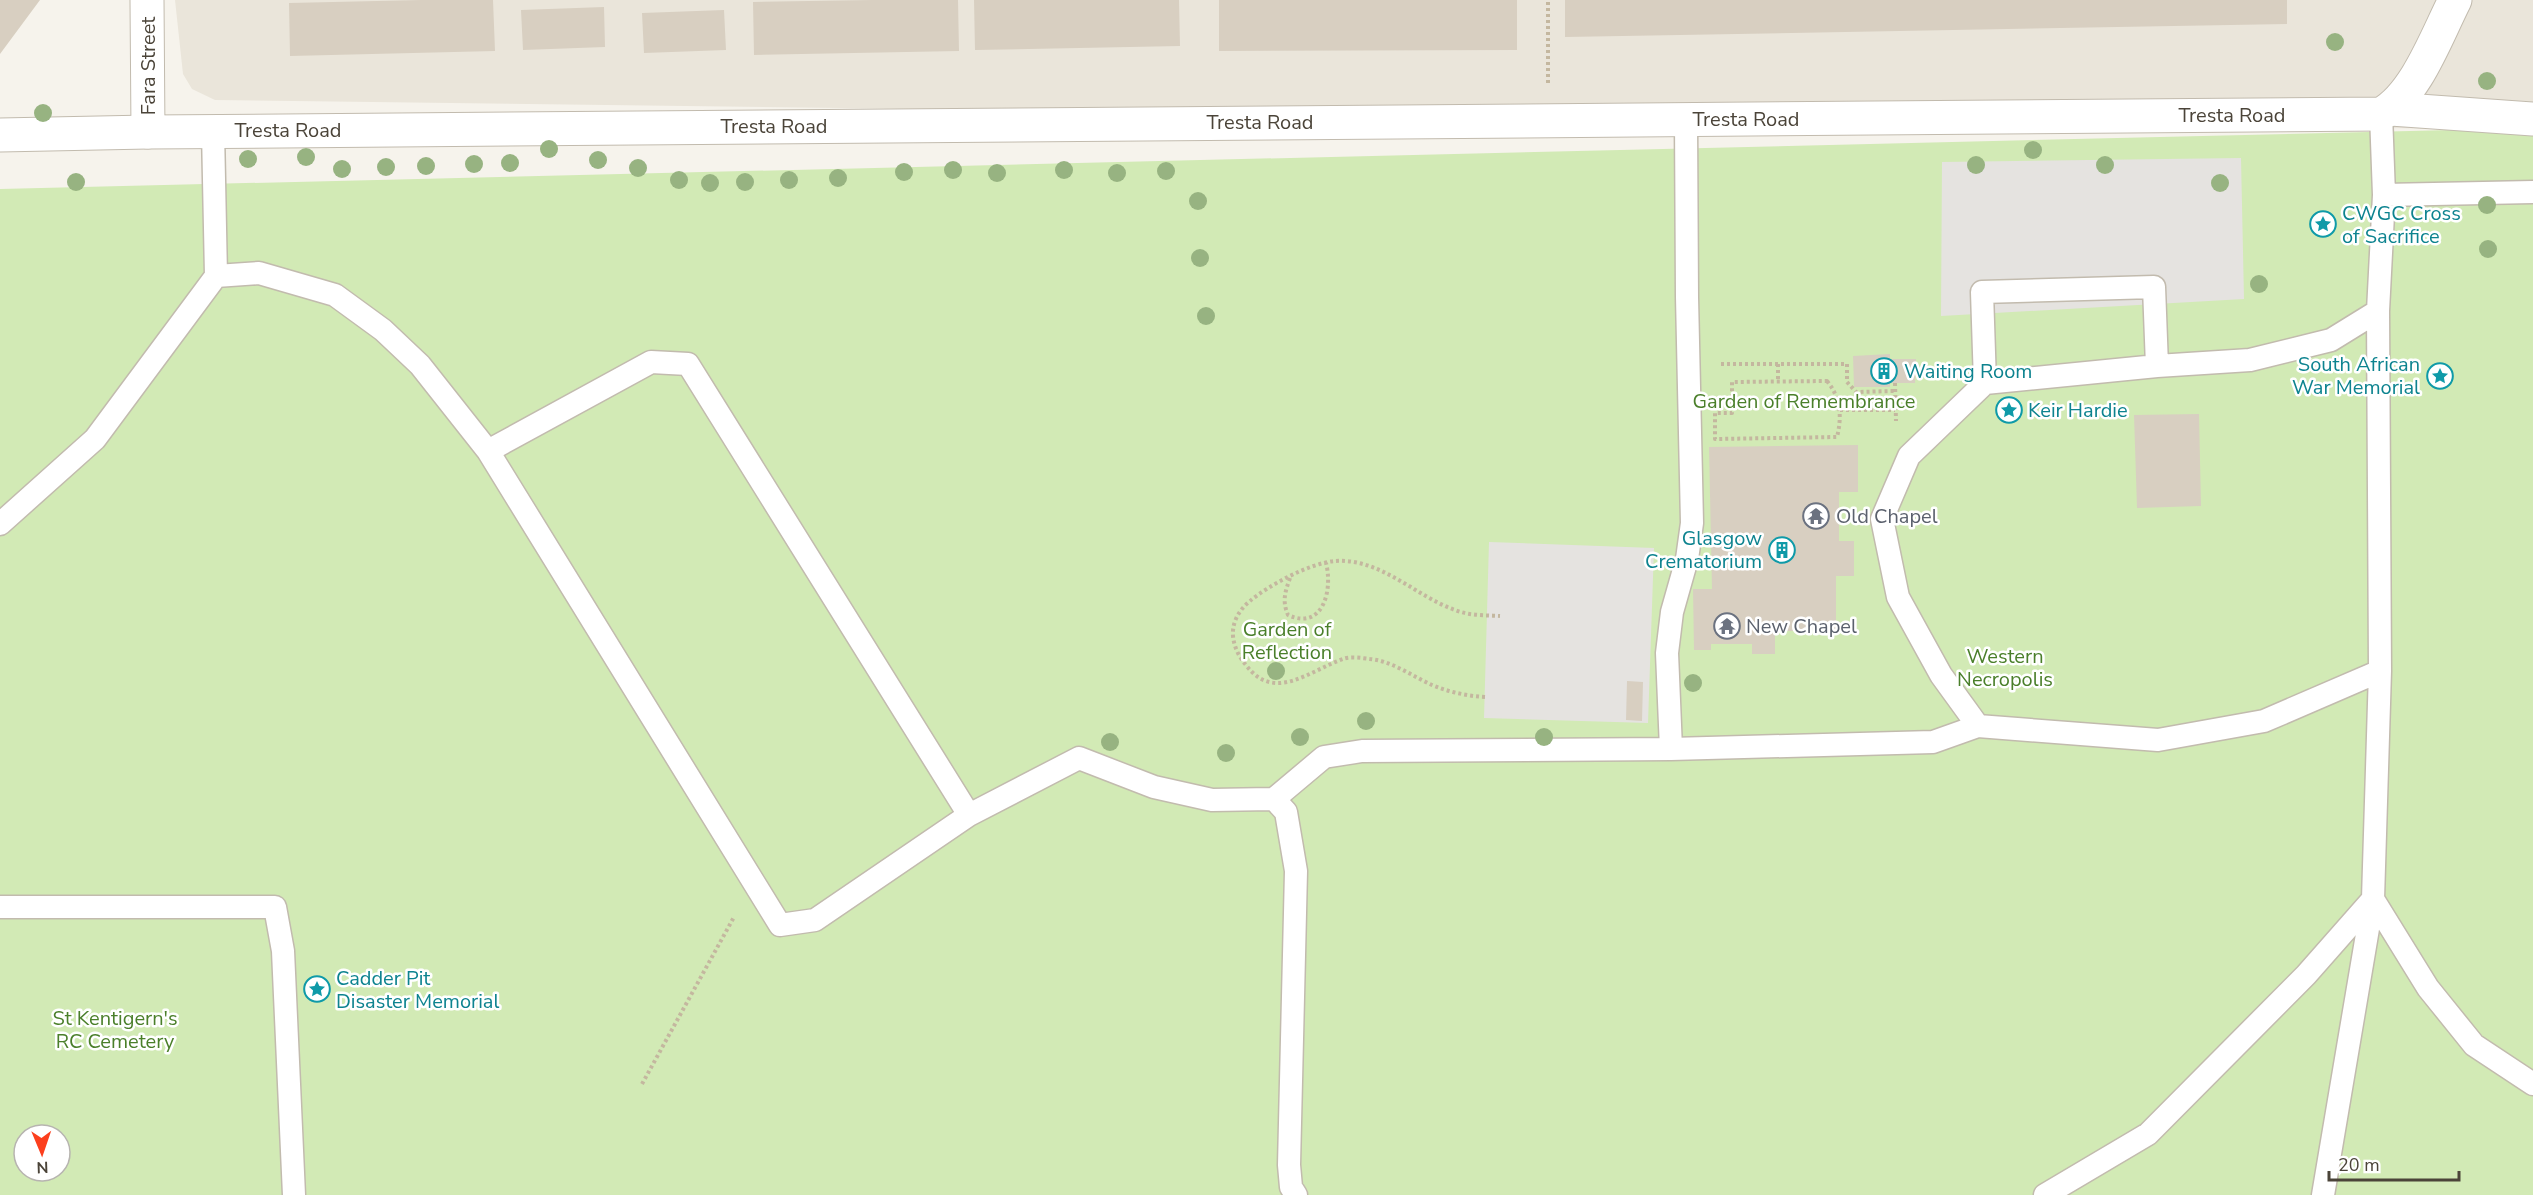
<svg xmlns="http://www.w3.org/2000/svg" width="2533" height="1195" font-family="'Nunito Sans',sans-serif">
<rect width="100%" height="100%" fill="#f6f3ec"/>
<!-- residential -->
<path fill="#eae5da" d="M175,0H2533V128L2464,129L215,100L192,89L183,74Z"/>
<!-- green -->
<path fill="#d2eab5" fill-rule="evenodd" d="M2533,128V1195H0V189ZM24,1135H60V1171H24Z"/>
<!-- parking -->
<path fill="#e5e3e0" d="M2241,158L2244,299L1941,316L1942,162Z
M1489,542L1654,548L1648,723L1484,718Z"/>
<!-- building -->
<path fill="#d8cfc1" d="M0,0H40L0,54Z
M421,0H493L495,51L290,56L289,3Z
M872,0H958L959,51L754,55L753,2Z
M974,0H1179L1180,46L975,50Z
M1219,0H1517V50L1219,51Z
M1565,0H2287V24L1565,37Z
M604,7L605,47L523,50L521,10Z
M724,10L726,50L644,53L642,13Z
M1890,354V359H1916L1915,383H1890V387H1854L1853,356Z
M2199,414L2201,506L2137,508L2134,415Z
M1858,445V492H1839V541H1854V576H1836V631H1775V654H1752V644H1711V650H1694L1693,589H1712L1709,447Z
M1627,681L1643,682L1642,721L1626,720Z"/>
<g fill="none" stroke-linecap="round" stroke-linejoin="round">
<!-- service casing -->
<g stroke="#c2bbae" stroke-width="25">
<path id="service" d="M2384,195L2533,192
M216,276L259,273L335,295L383,330L420,365L488,451L780,925L815,920L969,815L1079,758L1154,787L1212,800L1274,799L1324,757L1362,751L1671,749L1933,742L1978,726
M2378,311L2331,340L2250,360L2157,366L1985,383L1909,456L1882,519L1898,597L1941,675L1978,726L2158,740L2264,721L2380,671
M1985,383L1982,292L2154,287L2157,366
M488,451L651,362L688,364L969,815
M0,524L95,439L216,276L213,131
M1671,749L1667,653L1672,612L1687,559L1692,523L1687,297L1686,120
M1274,799L1286,812L1296,871L1289,1165L1291,1187L1296,1195
M0,907H275L283,951L294,1195
M2045,1195L2148,1134L2306,975L2373,899L2428,988L2474,1045L2533,1084
M2323,1195L2373,899L2380,671L2378,311L2384,195L2381,114"/>
</g>
<!-- minor casing -->
<g stroke="#c2bbae" stroke-width="35">
<path id="minor" d="M2391,109L2533,119
M0,135L148,132"/>
</g>
<!-- tertiary casing -->
<g stroke="#c2bbae" stroke-width="35">
<path id="tertiary" d="M147,0L148,132L2381,114C2416,95 2437,35 2455,0"/>
</g>
<!-- path -->
<path stroke="#c4b79f" stroke-width="4" stroke-dasharray="3 3" stroke-linecap="butt" d="M1548,83V0
M1721,364H1847V382L1856,392L1895,391
M1778,364V381
M1827,381C1841,398 1842,417 1837,437L1715,439V413H1732V382Z
M1895,383L1896,421
M1840,410H1895
M1290,578C1285,592 1282,601 1288,615C1323,631 1333,590 1326,563
M1485,697C1467,696 1449,692 1432,685C1412,676 1392,661 1370,659C1362,658 1350,656 1343,659C1309,671 1274,703 1246,665C1239,657 1234,647 1233,636C1232,622 1239,610 1250,601C1269,585 1310,563 1335,561C1381,558 1415,596 1455,610C1470,616 1485,615 1500,616
M642,1084L734,917"/>
<!-- service -->
<use href="#service" stroke="#fff" stroke-width="22"/>
<!-- minor -->
<use href="#minor" stroke="#fff" stroke-width="33"/>
<!-- tertiary -->
<use href="#tertiary" stroke="#fff" stroke-width="33"/>
</g>
<!-- trees -->
<g fill="#97b381">
<circle cx="2335" cy="42" r="9"/>
<circle cx="2487" cy="81" r="9"/>
<circle cx="43" cy="113" r="9"/>
<circle cx="549" cy="149" r="9"/>
<circle cx="2033" cy="150" r="9"/>
<circle cx="306" cy="157" r="9"/>
<circle cx="248" cy="159" r="9"/>
<circle cx="598" cy="160" r="9"/>
<circle cx="510" cy="163" r="9"/>
<circle cx="474" cy="164" r="9"/>
<circle cx="1976" cy="165" r="9"/>
<circle cx="2105" cy="165" r="9"/>
<circle cx="426" cy="166" r="9"/>
<circle cx="386" cy="167" r="9"/>
<circle cx="638" cy="168" r="9"/>
<circle cx="342" cy="169" r="9"/>
<circle cx="953" cy="170" r="9"/>
<circle cx="1064" cy="170" r="9"/>
<circle cx="1166" cy="171" r="9"/>
<circle cx="904" cy="172" r="9"/>
<circle cx="997" cy="173" r="9"/>
<circle cx="1117" cy="173" r="9"/>
<circle cx="838" cy="178" r="9"/>
<circle cx="679" cy="180" r="9"/>
<circle cx="789" cy="180" r="9"/>
<circle cx="76" cy="182" r="9"/>
<circle cx="745" cy="182" r="9"/>
<circle cx="710" cy="183" r="9"/>
<circle cx="2220" cy="183" r="9"/>
<circle cx="1198" cy="201" r="9"/>
<circle cx="2487" cy="205" r="9"/>
<circle cx="2488" cy="249" r="9"/>
<circle cx="1200" cy="258" r="9"/>
<circle cx="2259" cy="284" r="9"/>
<circle cx="1206" cy="316" r="9"/>
<circle cx="1276" cy="671" r="9"/>
<circle cx="1693" cy="683" r="9"/>
<circle cx="1366" cy="721" r="9"/>
<circle cx="1300" cy="737" r="9"/>
<circle cx="1544" cy="737" r="9"/>
<circle cx="1110" cy="742" r="9"/>
<circle cx="1226" cy="753" r="9"/>
</g>
<!-- icons -->
<defs>
<g id="sight-ring" transform="scale(1.35)"><circle r="9.5" fill="#fff" stroke="#0f9aa8" stroke-width="1.5"/><path d="M0-6L1.8-2.2L6-1.7L2.9 1.2L3.7 5.4L0 3.3L-3.7 5.4L-2.9 1.2L-6-1.7L-1.8-2.2Z" fill="#0f9aa8"/></g>
<g id="building-ring" transform="scale(1.35)"><circle r="9.5" fill="#fff" stroke="#0f9aa8" stroke-width="1.5"/><path d="M-4-6H4V6H1V3H-1V6H-4ZM-2.5-4.3h1.7v1.8h-1.7ZM.8-4.3h1.7v1.8H.8ZM-2.5-1h1.7V.8h-1.7ZM.8-1h1.7V.8H.8Z" fill="#0f9aa8"/></g>
<g id="temple-ring" transform="scale(1.35)"><circle r="9.5" fill="#fff" stroke="#6b7280" stroke-width="1.5"/><path d="M0-6L5-2H3V0L6.5 2.5H4V6H1.5V3h-3V6H-4V2.5H-6.5L-3 0V-2H-5Z" fill="#6b7280"/></g>
</defs>
<g fill-rule="evenodd">
<use href="#sight-ring" x="2323" y="224"/>
<use href="#building-ring" x="1884" y="371"/>
<use href="#sight-ring" x="2440" y="376"/>
<use href="#sight-ring" x="2009" y="410"/>
<use href="#temple-ring" x="1816" y="516"/>
<use href="#building-ring" x="1782" y="550"/>
<use href="#temple-ring" x="1727" y="626"/>
<use href="#sight-ring" x="317" y="989"/>
</g>
<g text-anchor="middle" dominant-baseline="central" stroke-width="5" stroke-linejoin="round" paint-order="stroke">
<!-- street labels -->
<g font-size="20" fill="#4b4439" stroke="#fff">
<text transform="translate(148 66) rotate(-90)">Fara Street</text>
<text x="2232" y="115">Tresta Road</text>
<text x="1746" y="119">Tresta Road</text>
<text x="1260" y="122">Tresta Road</text>
<text x="774" y="126">Tresta Road</text>
<text x="288" y="130">Tresta Road</text>
</g>
<!-- culture labels -->
<g font-size="20" fill="#0d838f" stroke="#fff" text-anchor="start">
<text x="2342" y="213">CWGC Cross<tspan x="2342" dy="23">of Sacrifice</tspan></text>
<text x="2420" y="364" text-anchor="end">South African<tspan x="2420" dy="23">War Memorial</tspan></text>
<text x="1904" y="371">Waiting Room</text>
<text x="2028" y="410">Keir Hardie</text>
<text x="1762" y="538" text-anchor="end">Glasgow<tspan x="1762" dy="23">Crematorium</tspan></text>
<text x="336" y="978">Cadder Pit<tspan x="336" dy="23">Disaster Memorial</tspan></text>
</g>
<!-- park labels -->
<g font-size="20" fill="#4a7f2a" stroke="#fff">
<text x="1804" y="401">Garden of Remembrance</text>
<text x="1287" y="629">Garden of<tspan x="1287" dy="23">Reflection</tspan></text>
<text x="2005" y="656">Western<tspan x="2005" dy="23">Necropolis</tspan></text>
<text x="115" y="1018">St Kentigern's<tspan x="115" dy="23">RC Cemetery</tspan></text>
</g>
<!-- worship labels -->
<g font-size="20" fill="#5b616d" stroke="#fff" text-anchor="start">
<text x="1836" y="516">Old Chapel</text>
<text x="1746" y="626">New Chapel</text>
</g>
</g>
<!-- north arrow -->
<g transform="translate(42 1153) rotate(178)"><circle r="28" fill="#ffffff" stroke="#b7b4b0" stroke-width="1.5"/>
<path d="M0-4.5L10 22L0 15L-10 22Z" fill="#fc3f1d"/>
<text y="-9" font-size="16" font-weight="bold" text-anchor="middle" fill="#4b4439">N</text>
</g>
<!-- scale -->
<path d="M2329 1171v9h130v-9" fill="none" stroke="#4b4439" stroke-width="3"/>
<text x="2338" y="1171" font-size="18" fill="#4b4439" stroke="#ffffff" stroke-width="4.5" paint-order="stroke">20 m</text>
</svg>
